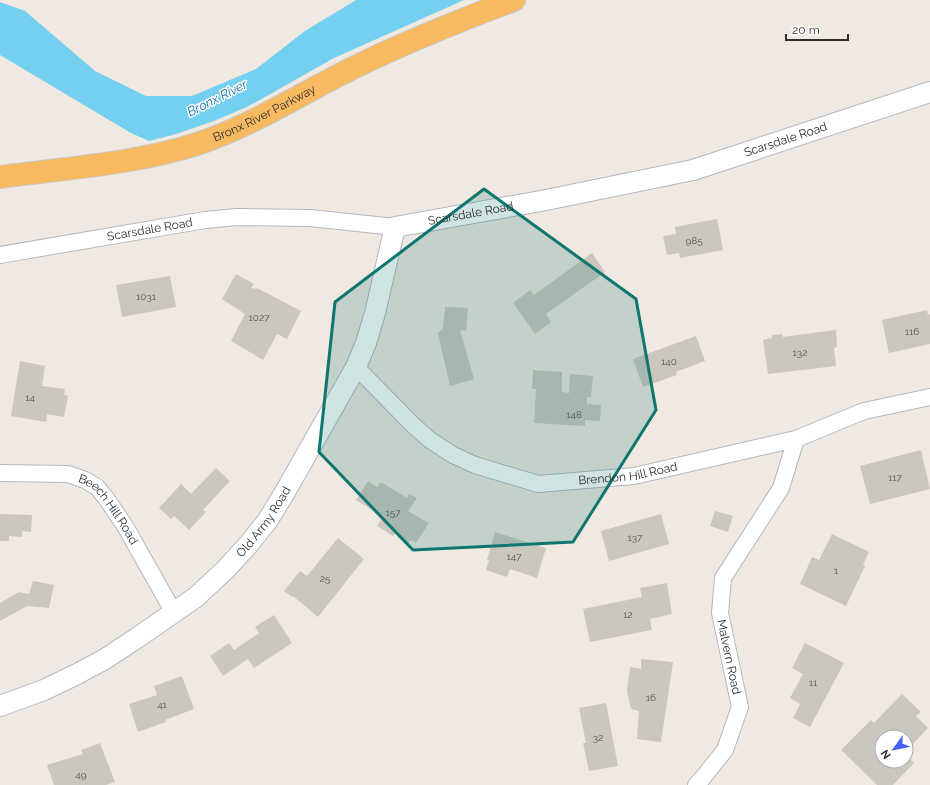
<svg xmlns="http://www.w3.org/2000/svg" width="930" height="785" font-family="Raleway,sans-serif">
<rect width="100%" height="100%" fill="#efe9e1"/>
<!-- water -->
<path fill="#75cff0" d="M356,0H464L334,58L249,106L214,121L176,134L149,141L131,133L0,55V2L25,11L95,71L146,96H192L256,69L305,31Z"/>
<!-- building -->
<path fill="#cbc7bf" d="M717,219L723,250L680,258L679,253L667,255L663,236L676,234L675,227Z
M592,253L605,272L546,314L551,322L535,334L513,303L530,290L534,295Z
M236,274L254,284L251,288L259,289L301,311L287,339L277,334L263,360L231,341L245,314L222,299Z
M170,276L176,307L122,317L116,285Z
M445,307L468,308L466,331L460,330L474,379L450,386L438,333L443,328Z
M927,310L928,315L930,314V344L889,353L882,320Z
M836,330L837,347L834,348L836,366L768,374L763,340L772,338V335L782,334L783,337Z
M696,336L705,361L676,372L677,375L643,387L633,359Z
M20,361L45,366L42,386L65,389L64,395L68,396L64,417L47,414L46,422L11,416Z
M533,370L562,372V392L569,393L570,374L593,376L591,397H587V404L601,405L600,421L585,420V426L534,423L536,389H532Z
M921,450L930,489L870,504L860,466Z
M216,468L230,481L203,510L206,512L189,530L174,516L171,519L159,508L181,484L191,494Z
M368,481L377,487L381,482L407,498L409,494L417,498L408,511L429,523L416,543L411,540L408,544L397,537L399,534L396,532L393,536L377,526L383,517L356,500Z
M715,511L733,516L728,532L710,526Z
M0,514L32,515L31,532L22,531V537L9,536V541H0Z
M661,514L669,544L609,561L601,531Z
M495,532L546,548L537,578L510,569L507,577L486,570L489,560H487Z
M832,534L869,552L863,565L865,566L846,606L800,584L812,557L819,560Z
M338,538L364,559L318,617L293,596L292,597L284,591L300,571L307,576Z
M33,581L54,585L49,608L27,606L0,621V603L19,592L29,594Z
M667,583L672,614L650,619L652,630L590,642L583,609L642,597L640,588Z
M274,615L292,643L254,668L248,659L223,676L210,656L229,643L234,650L259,633L255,627Z
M805,643L844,663L810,727L793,718L800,704L790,698L803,674L792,668Z
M641,659L673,662L661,742L637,739L639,711L631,709L627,691L630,667L641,669Z
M182,676L194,709L165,720L166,722L138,732L129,704L157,695L154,686Z
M902,694L921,712L916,716L928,728L906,751V737H882V761H906V755L914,763L893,785H877L841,750L871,720L874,723Z
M606,703L618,766L589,771L583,743H586L579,708Z
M100,743L115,782L106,785H54L47,765L83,754L81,750Z"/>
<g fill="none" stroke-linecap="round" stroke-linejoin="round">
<!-- minor casing -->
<g stroke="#b4b7c1" stroke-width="18">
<g id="minor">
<path id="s1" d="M0,255L205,220L237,217L310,218L395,227"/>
<path id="s2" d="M356,367L414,426L430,440L453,455L475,465L538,484L634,476L796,439L864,411L930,397"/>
<path id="s3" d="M0,473L68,474L85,480L97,487L106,498L125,526L174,613"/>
<path d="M696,785L701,780L725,750L740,707L720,613L723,578L781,488L796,439"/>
</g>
</g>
<!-- tertiary casing -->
<g stroke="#b4b7c1" stroke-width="22">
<g id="tertiary">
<path id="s4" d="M0,706L44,690L77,674L105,659L137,638L196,597L225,570L248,545L268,520L285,492L356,367L366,343L375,313L395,227L541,201L693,170L930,92"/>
</g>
</g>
<!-- trunk casing -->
<g stroke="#c9c9c9" stroke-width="24">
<g id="trunk">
<path id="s5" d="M0,177C66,168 134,164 197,144C251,126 299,95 349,70C403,43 458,21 514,0"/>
</g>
</g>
<!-- minor -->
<use href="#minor" stroke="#fff" stroke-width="16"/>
<!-- tertiary -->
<use href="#tertiary" stroke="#fff" stroke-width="20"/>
<!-- trunk -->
<use href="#trunk" stroke="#f8ba60" stroke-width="22"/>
</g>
<!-- marked area -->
<path fill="#0f766e" fill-opacity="0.2" stroke="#0f766e" stroke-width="3" stroke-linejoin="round" d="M484,189L636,299L656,410L573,542L413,550L319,452L335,302Z"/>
<g text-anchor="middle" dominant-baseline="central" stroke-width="3" stroke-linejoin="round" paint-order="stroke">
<!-- number labels -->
<g font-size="10" fill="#555452">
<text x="694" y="240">985</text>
<text x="146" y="296">1031</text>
<text x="259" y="317">1027</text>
<text x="912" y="331">116</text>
<text x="800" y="352">132</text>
<text x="669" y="361">140</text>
<text x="30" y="397">14</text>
<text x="574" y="414">148</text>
<text x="895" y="477">117</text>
<text x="393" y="512">157</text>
<text x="635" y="537">137</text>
<text x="514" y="556">147</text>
<text x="836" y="570">1</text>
<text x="325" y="578">25</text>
<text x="628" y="614">12</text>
<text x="813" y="682">11</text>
<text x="651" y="697">16</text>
<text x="162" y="704">41</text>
<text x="598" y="737">32</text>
<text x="81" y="774">49</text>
</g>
<!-- street labels -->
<g font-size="12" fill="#2e2e2e" stroke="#fff">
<text stroke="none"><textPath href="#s5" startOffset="274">Bronx River Parkway</textPath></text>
<text stroke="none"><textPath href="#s4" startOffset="1054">Scarsdale Road</textPath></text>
<text stroke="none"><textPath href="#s4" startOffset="730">Scarsdale Road</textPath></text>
<text stroke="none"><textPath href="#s1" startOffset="152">Scarsdale Road</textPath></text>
<text stroke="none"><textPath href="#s2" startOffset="312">Brendon Hill Road</textPath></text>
<text stroke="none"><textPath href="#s3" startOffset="124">Beech Hill Road</textPath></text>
<text stroke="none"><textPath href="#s4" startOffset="327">Old Army Road</textPath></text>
<text transform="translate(729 657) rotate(78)">Malvern Road</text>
</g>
<!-- water labels -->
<g font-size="13" font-style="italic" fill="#0d6fa3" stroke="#fff">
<text transform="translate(217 98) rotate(-27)">Bronx River</text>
</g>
</g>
<!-- north arrow -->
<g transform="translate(894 749) rotate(237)"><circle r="19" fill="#ffffff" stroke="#ababab"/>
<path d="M0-3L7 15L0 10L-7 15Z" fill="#4264fb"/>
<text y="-6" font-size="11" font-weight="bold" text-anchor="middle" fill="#2e2e2e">N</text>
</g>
<!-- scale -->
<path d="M786 34v6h62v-6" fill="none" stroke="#2e2e2e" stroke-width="2"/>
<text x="792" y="34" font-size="12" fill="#2e2e2e" stroke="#ffffff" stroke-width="3" paint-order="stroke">20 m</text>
</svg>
